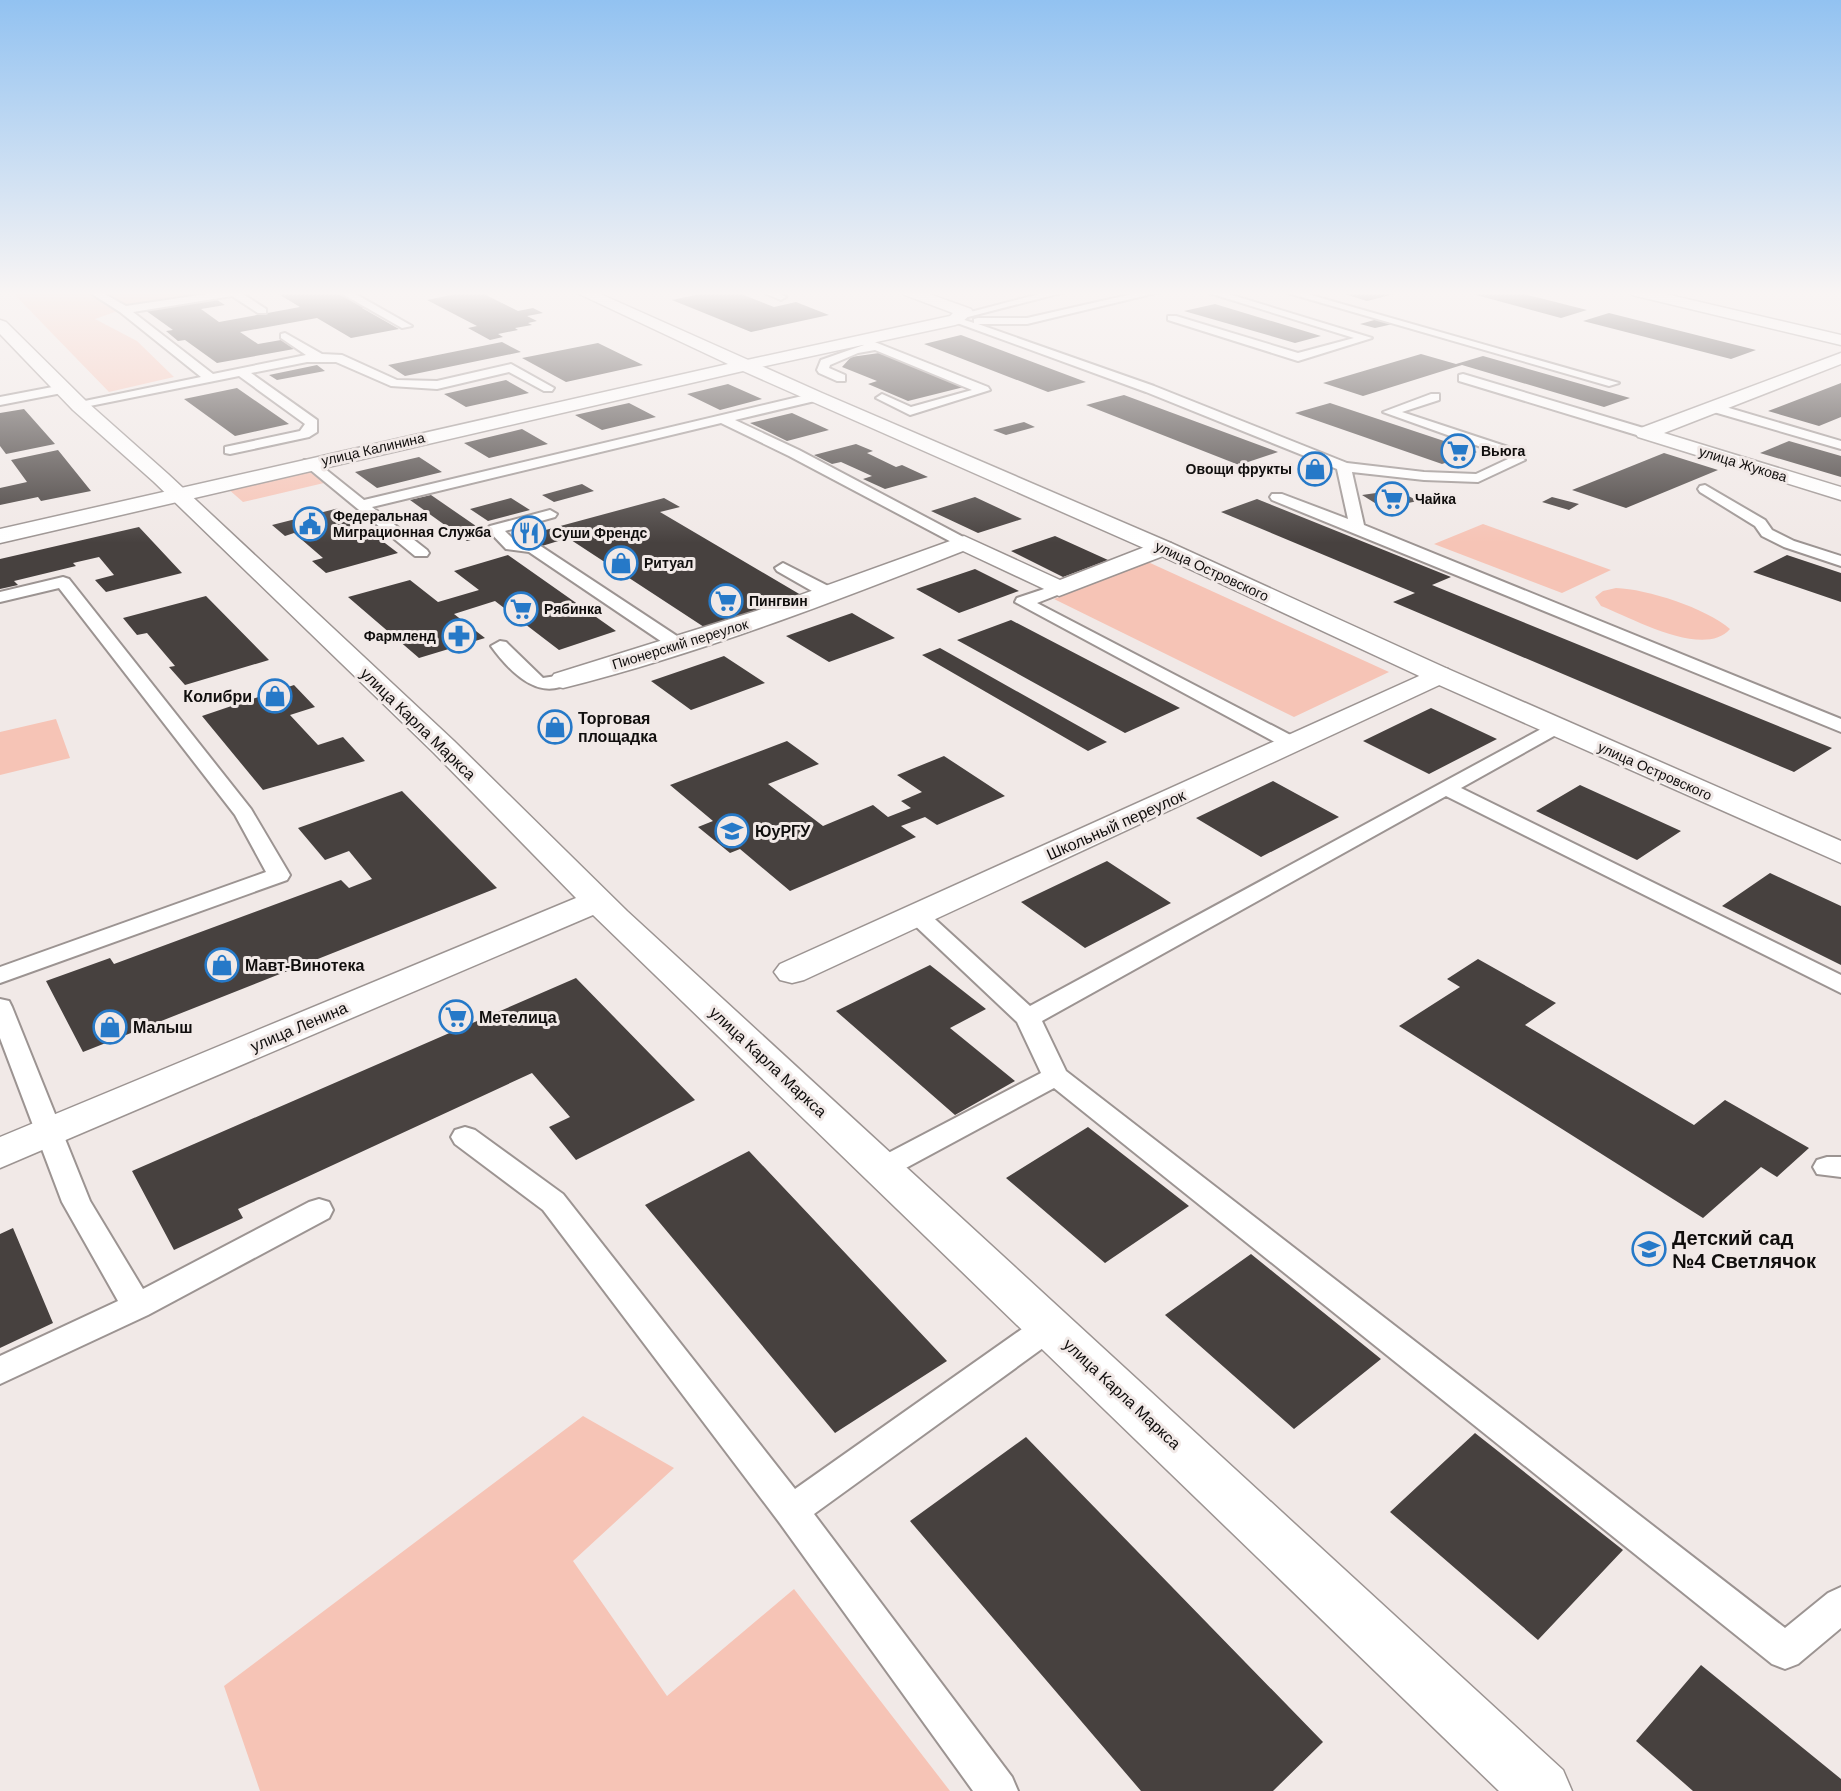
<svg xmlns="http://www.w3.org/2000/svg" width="1841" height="1791" font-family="Arial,sans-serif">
<rect width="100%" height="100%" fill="#f1e9e7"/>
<!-- green -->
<path fill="#f6c4b6" d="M12,292H215L180,301H146L95,319L137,341L174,377L109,392Z
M307,470L324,483L243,502L227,488Z
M1483,524L1611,570L1562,593L1434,544Z
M1148,562L1389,672L1294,717L1054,599Z
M1616,588C1647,589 1706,608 1730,629C1704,659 1632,618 1601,606L1595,597L1603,591Z
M56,719L70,758L0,775V732Z
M583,1416L674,1468L573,1561L667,1696L794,1589L950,1791H260L224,1686Z"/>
<!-- building -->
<path fill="#47413f" d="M275,292H334L368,307L362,308L399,329L351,338L317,318L240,332L258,344L281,340L294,349L217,363L185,340L178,341L166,331L173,330L145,310L214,298L225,305L201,309L219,322L300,307Z
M452,292H480L518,311L533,308L543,313L527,316L537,321L528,323L532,325L515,328L518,330L498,334L503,337L490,340L468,328L477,326L427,300L456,294Z
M710,292H736L774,307L796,302L829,315L751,332L672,300Z
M1338,292H1398V293L1367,301Z
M1465,292H1516L1587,310L1561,318Z
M1215,304L1321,336L1295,343L1184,311Z
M1609,313L1756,350L1731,359L1583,321Z
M1378,319L1393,324L1375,328L1360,324Z
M961,335L1086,382L1048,392L924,344Z
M502,342L521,352L405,376L388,365Z
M598,343L643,365L566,382L522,358Z
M879,353L964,387L908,401L868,384L877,381L842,367L851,357Z
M1421,354L1456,364L1483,356L1630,398L1604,407L1462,365L1363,396L1323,383Z
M317,365L325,371L277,380L269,375Z
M506,380L529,393L466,407L444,394Z
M1841,383V417L1819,426L1768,411Z
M728,384L762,399L720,410L687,394Z
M237,388L289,424L235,436L184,399Z
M1124,395L1278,452L1239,465L1086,405Z
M629,403L656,417L602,430L575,415Z
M1330,403L1477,452L1442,464L1295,413Z
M24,409L55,444L6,454L0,446V413Z
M792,413L829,430L787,441L750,423Z
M1024,422L1035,427L1006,435L993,430Z
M522,429L548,444L489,458L464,443Z
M1789,441L1841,456V477L1760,453Z
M856,444L873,451L867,453L896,467L902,465L928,477L885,489L863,479L872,476L841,462L832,464L814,455Z
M58,450L91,491L41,501L38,497L0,505V488L27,482L11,460Z
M1664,453L1718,470L1626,508L1572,490Z
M419,457L442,472L377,488L355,472Z
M1304,463L1324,464L1326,473L1305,472Z
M582,484L594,491L554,502L542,495Z
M1397,490L1418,501L1383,508L1362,495Z
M431,495L489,535L467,541L410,500Z
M975,497L1022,519L978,533L931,511Z
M1552,497L1579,504L1569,510L1542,502Z
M511,498L530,510L488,521L470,509Z
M664,498L680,507L660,512L801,595L704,627L568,538L542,546L527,535Z
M1257,499L1451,577L1432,585L1832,748L1794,772L1393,602L1415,593L1221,512Z
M339,508L398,553L326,573L312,561L323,558L294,533L285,536L272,525Z
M139,527L182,573L106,592L95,580L114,575L99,557L73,563L76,566L14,581L18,585L0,589V559Z
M1055,536L1108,560L1063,577L1011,551Z
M508,555L616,631L559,650L495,601L454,614L485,638L419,658L348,597L410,580L438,602L479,590L454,571Z
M1787,555L1841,573V602L1753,572Z
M975,569L1019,591L959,613L916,589Z
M206,596L269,660L185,685L169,667L175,666L147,633L137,635L123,618Z
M852,613L895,638L829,662L786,636Z
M1011,620L1180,708L1125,733L957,640Z
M940,648L1107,742L1088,751L922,655Z
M724,656L765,683L691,710L651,681Z
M294,685L315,707L290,715L318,745L343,737L365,761L263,790L202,716Z
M1431,708L1497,739L1429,774L1363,741Z
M787,741L819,764L768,784L823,826L873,805L888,817L911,808L901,801L922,792L897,775L944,756L1005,796L937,825L925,817L901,826L916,837L790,891L740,849L730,853L698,827L713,821L670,785Z
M1273,781L1339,817L1261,857L1196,818Z
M1580,785L1681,831L1637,860L1536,811Z
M402,791L497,888L83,1052L46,981L110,958L114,964L341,880L349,888L372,879L349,851L325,860L298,828Z
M1107,861L1171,903L1085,948L1021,902Z
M1770,873L1841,906V965L1722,906Z
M1478,959L1556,1003L1525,1025L1694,1125L1725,1100L1809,1148L1777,1177L1761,1167L1703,1218L1399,1026L1460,987L1447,979Z
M930,965L986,1009L950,1028L1015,1081L955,1115L836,1011Z
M576,978L695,1100L576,1160L549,1127L570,1117L532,1073L238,1209L243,1218L174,1250L132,1171Z
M1088,1127L1189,1206L1105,1263L1006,1178Z
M749,1151L947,1361L835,1433L645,1205Z
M13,1228L53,1323L0,1348V1234Z
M1251,1254L1381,1359L1294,1429L1165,1315Z
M1475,1433L1623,1550L1538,1640L1390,1512Z
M1026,1437L1323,1742L1273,1791H1141L910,1521Z
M1701,1665L1841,1779V1791H1693L1636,1741Z"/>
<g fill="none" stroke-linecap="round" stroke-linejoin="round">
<!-- service casing -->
<g stroke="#9c9492" stroke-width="4">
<path id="service" d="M89,292H101L126,306L220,292H240L266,309V313H258L232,296L133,312L213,374L306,355L281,338V334L285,333L322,354L342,355L397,380L437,381L511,364L554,388L552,391H544L509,372L437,389L391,386L336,362H307L251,373L317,420V432L309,437L230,454L225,453V447L300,431L305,424L239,376L75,409V403L201,377L120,312Z
M339,292H352L412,326L402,328Z
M762,292H777L786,297L781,300Z
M1047,292H1065L968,317L963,314Z
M1141,292H1160L1027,324H978L1154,386L1347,463L1424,472L1476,474L1508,459L1498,453L1383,412L1431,394H1439V400L1402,412L1508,447L1525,460L1478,482L1424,480L1352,472L1364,525L1841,719V732L1272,500L1270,497L1272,494H1282L1348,519L1337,469L1146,392L949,320L955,317L974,323V319L978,318H1027Z
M1206,292H1222L1372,338L1298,361L1168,320V316H1176L1298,353L1354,338Z
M1284,292H1300L1619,383L1609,386Z
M862,337L988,387L990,390L910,415L876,398L882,394L911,407L972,390L875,350L858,353L830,365L829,368L845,375V381H837L819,373L817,370L821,360L864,345L856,340Z
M1463,374L1650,430L1652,433L1645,437L1640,436L1459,381V375Z
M63,385L69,389L67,392L0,405V397Z
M815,393L819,394V400L735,420L799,450L969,540L972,543L969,546H959L789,456L721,423L372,507L427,550L429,553L427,556H415L302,463L304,460H314L364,500Z
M1712,403L1841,441V449L1707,410L1706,407Z
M1705,485L1765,520L1772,530L1794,541L1841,556V566L1784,547L1762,536L1755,526L1700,492L1698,489L1700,486Z
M550,510L557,514L555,517L505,531L516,542L539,545L686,642L689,646L686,650H674L529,552L506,549L487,529L490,526Z
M783,563L838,591L840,595L832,600L826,599L777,571L775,568Z
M63,577L69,579L251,809L290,875L287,880L0,983V967L266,872L235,815L59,588L0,602V592Z
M1059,584L1067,589L1065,592L1037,603L1300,740L1303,744L1293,750L1286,748L1015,602L1017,598Z
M500,641L506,642L543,678L563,675L572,680C569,685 566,685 560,687C532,696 507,668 491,646Z
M1556,721L1563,723L1566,727L1563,731L1461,788L1841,975V993L1446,796L1042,1021L1066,1071L1785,1628L1828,1593L1841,1587V1628L1798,1664L1785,1669L1772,1664L1054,1088L891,1176L881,1179L871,1176L867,1169L871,1162L1041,1073L1017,1022L909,920L906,915L909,910H925L1030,1006Z
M0,999L9,1001L12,1007L90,1201L143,1289L309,1202L319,1199L329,1202L333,1210L329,1218L148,1315L0,1384V1356L118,1301L62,1202L0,1038Z
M465,1127L475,1130L563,1194L795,1489L1039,1317L1050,1313L1061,1317L1066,1326L1061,1335L814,1514L1012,1777L1018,1791H973L779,1522L543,1210L455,1144L451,1137L455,1130Z
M1827,1157H1841V1177L1817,1174L1813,1167L1817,1160Z"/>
</g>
<!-- minor casing -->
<g stroke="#9c9492" stroke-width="3">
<path id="minor" d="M902,292H924L971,309L973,312L961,323L955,325L747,370L738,365L747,360L950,316L953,313L905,295Z
M0,320L6,322L87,402L168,474L454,741L627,911L1563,1770L1572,1791H1499L593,915L0,1168V1137L576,898L434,753L154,482L73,410L0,334Z
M1841,353V364L1664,433L1841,487V500L1638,437L1635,433L1638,429Z
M964,536L1060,580L1155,543H1171L1174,548L1171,553L1059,596L963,551C833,602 699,654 563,688L554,686L550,680L554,674L756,611Z
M1439,667L1448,669L1452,675L1448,681L804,980L792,983L780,980L774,972L780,964Z"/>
</g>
<!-- tertiary casing -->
<g stroke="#9c9492" stroke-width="3">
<path id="tertiary" d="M575,292H596L822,393L1171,543L1448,669L1841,841V863L1430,681L1155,553L743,371L0,543V529L728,364Z
M1629,292H1657L1841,335V345L1632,295Z"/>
</g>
<!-- service -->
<use href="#service" fill="#fff" fill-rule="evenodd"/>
<!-- minor -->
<use href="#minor" fill="#fff" fill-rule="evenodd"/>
<!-- tertiary -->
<use href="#tertiary" fill="#fff" fill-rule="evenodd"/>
</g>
<!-- sky -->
<linearGradient id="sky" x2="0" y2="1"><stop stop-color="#92c2f1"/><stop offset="0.54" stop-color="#f9f5f4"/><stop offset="1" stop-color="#f9f5f4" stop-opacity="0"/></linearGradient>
<rect width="1841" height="543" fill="url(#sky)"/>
<!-- icons -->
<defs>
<g id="supermarket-ring" transform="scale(1.725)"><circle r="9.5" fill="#f1e9e7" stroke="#2679c8" stroke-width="1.5"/><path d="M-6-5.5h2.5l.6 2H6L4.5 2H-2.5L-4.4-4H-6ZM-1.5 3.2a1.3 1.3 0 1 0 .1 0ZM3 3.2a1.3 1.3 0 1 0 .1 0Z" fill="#2679c8"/></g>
<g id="shop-ring" transform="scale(1.725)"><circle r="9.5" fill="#f1e9e7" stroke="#2679c8" stroke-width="1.5"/><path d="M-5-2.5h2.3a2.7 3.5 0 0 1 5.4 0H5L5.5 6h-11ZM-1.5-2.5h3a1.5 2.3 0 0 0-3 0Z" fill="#2679c8"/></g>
<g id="civic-ring" transform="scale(1.725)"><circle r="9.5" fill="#f1e9e7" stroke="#2679c8" stroke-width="1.5"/><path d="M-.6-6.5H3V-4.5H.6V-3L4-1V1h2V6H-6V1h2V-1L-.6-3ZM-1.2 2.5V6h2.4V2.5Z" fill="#2679c8"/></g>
<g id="restaurant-ring" transform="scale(1.725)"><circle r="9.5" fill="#f1e9e7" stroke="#2679c8" stroke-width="1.5"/><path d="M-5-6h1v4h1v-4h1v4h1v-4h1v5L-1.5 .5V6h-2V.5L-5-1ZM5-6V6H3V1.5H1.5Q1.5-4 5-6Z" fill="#2679c8"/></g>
<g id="pharmacy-ring" transform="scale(1.725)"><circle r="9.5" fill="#f1e9e7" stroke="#2679c8" stroke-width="1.5"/><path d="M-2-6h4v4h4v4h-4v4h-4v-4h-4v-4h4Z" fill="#2679c8"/></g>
<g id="school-ring" transform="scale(1.725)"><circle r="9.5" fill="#f1e9e7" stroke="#2679c8" stroke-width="1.5"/><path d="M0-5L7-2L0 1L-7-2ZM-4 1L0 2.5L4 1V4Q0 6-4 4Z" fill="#2679c8"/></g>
</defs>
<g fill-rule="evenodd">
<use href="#supermarket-ring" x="1458" y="451"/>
<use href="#shop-ring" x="1315" y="469"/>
<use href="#supermarket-ring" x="1392" y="499"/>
<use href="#civic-ring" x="310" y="524"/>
<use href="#restaurant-ring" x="529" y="533"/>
<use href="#shop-ring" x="621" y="563"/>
<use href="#supermarket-ring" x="726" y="601"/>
<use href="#supermarket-ring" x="521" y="609"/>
<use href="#pharmacy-ring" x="459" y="636"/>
<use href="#shop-ring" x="275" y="696"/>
<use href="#shop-ring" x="555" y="727"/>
<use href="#school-ring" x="732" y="831"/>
<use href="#shop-ring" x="222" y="965"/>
<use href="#supermarket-ring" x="456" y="1017"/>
<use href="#shop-ring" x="110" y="1027"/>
<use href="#school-ring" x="1649" y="1249"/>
</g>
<g text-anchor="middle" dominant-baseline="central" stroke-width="6" stroke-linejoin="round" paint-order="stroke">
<!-- far-street labels -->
<g font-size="14" fill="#100e0d" stroke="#f1e9e7">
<text transform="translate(373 449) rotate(-13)">улица Калинина</text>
<text transform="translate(1743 464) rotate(17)">улица Жукова</text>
<text transform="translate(1212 571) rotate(25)">улица Островского</text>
<text transform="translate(680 644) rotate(-17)">Пионерский переулок</text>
<text transform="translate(1655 771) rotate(24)">улица Островского</text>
</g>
<!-- far-poi labels -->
<g font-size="14" font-weight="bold" fill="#100e0d" stroke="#f1e9e7" text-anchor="start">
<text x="1481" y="451">Вьюга</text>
<text x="1292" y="469" text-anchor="end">Овощи фрукты</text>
<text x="1415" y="499">Чайка</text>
<text x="333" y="516">Федеральная<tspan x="333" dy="16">Миграционная Служба</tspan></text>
<text x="552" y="533">Суши Френдс</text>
<text x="644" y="563">Ритуал</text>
<text x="749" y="601">Пингвин</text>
<text x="544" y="609">Рябинка</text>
<text x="436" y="636" text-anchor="end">Фармленд</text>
</g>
<!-- poi labels -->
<g font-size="16" font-weight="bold" fill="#100e0d" stroke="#f1e9e7" text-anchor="start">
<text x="252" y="696" text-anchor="end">Колибри</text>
<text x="578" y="718">Торговая<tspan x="578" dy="18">площадка</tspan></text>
<text x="755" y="831">ЮуРГУ</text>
<text x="245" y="965">Мавт-Винотека</text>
<text x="479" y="1017">Метелица</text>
<text x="133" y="1027">Малыш</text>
</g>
<!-- street labels -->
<g font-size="16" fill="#100e0d" stroke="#f1e9e7">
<text transform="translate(418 724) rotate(44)">улица Карла Маркса</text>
<text transform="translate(1116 825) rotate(-24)">Школьный переулок</text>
<text transform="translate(299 1027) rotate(-23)">улица Ленина</text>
<text transform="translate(768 1062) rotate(43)">улица Карла Маркса</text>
<text transform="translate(1122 1394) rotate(43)">улица Карла Маркса</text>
</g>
<!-- near-poi labels -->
<g font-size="20" font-weight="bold" fill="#100e0d" stroke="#f1e9e7" text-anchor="start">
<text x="1672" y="1238">Детский сад<tspan x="1672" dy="23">№4 Светлячок</tspan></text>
</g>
</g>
</svg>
